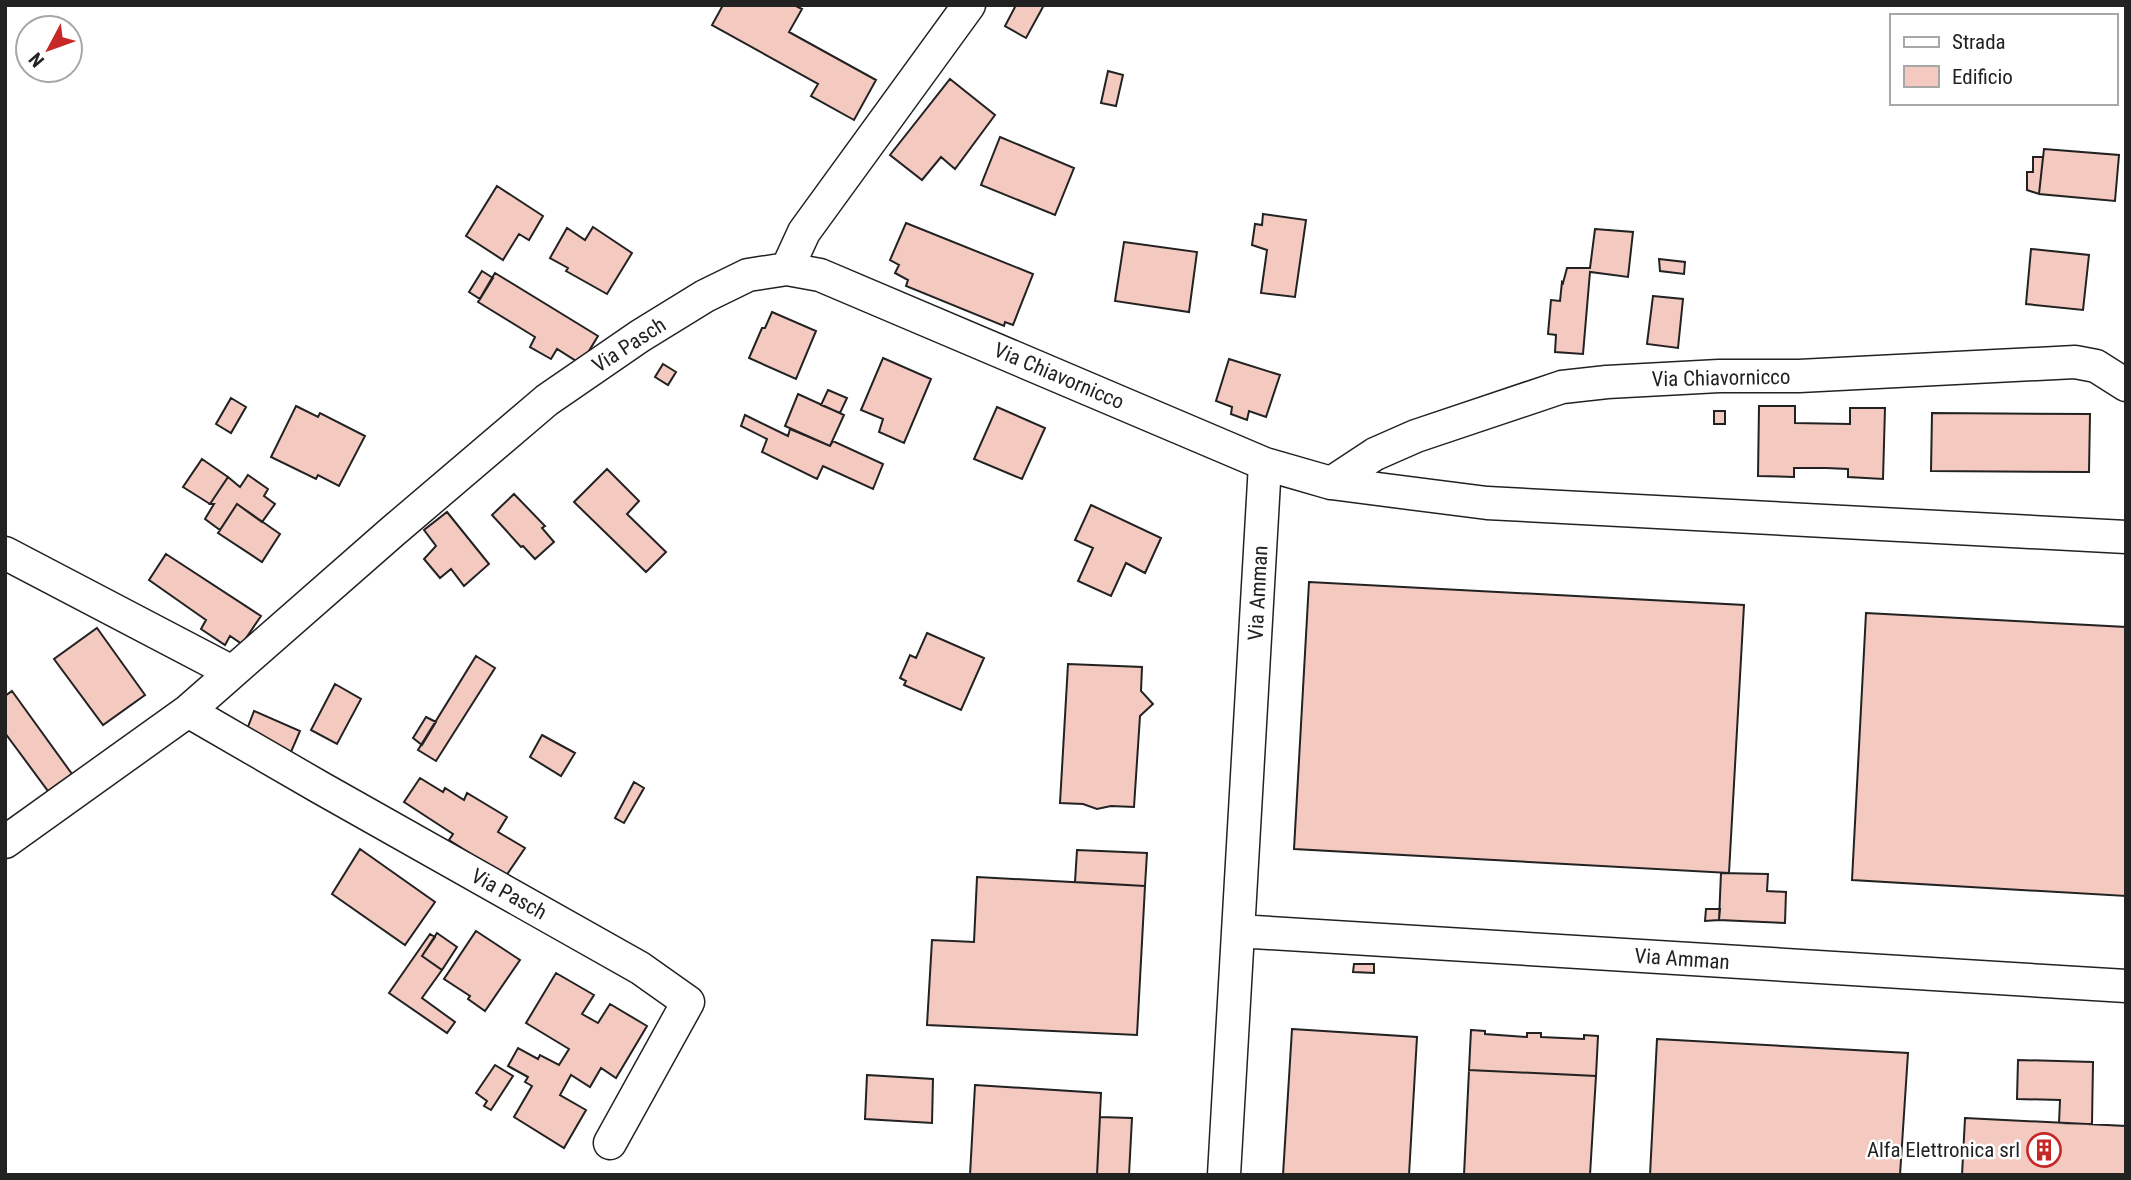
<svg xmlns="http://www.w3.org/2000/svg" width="2131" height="1180" font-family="'Roboto Condensed',sans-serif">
<rect width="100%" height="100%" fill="#fff"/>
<!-- building -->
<path fill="#f3c9c0" stroke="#222" stroke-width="2" d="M723,5H794L802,9L789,32L876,80L854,120L811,96L818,84L712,25Z
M1016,5H1044L1026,38L1005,26Z
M1108,71L1123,75L1116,106L1101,103Z
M950,79L995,115L955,169L941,157L922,180L890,155Z
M1000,137L1074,168L1055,215L981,185Z
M2044,149L2119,155L2115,201L2039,194Z
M2033,157H2043L2039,194L2027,190V172H2033Z
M497,186L543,216L529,240L519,234L503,260L466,236Z
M1263,214L1306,220L1295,297L1261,293L1267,250L1252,245L1255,224L1262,225Z
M906,223L1033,274L1013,325L1005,322L1004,326L906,286L908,280L895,273L899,265L890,260Z
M593,227L632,253L607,294L566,271L568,268L550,258L567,228L585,240Z
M1595,229L1633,232L1628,277L1590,272L1583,354L1555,352L1556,335L1548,334L1551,300L1560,301L1562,282L1563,283L1567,268H1590Z
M1124,242L1197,252L1189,312L1115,301Z
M2031,249L2089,255L2083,310L2026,304Z
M1659,259L1685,262L1684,274L1660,271Z
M482,271L493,278L480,299L469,292Z
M495,273L598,336L581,364L557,349L551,359L530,347L535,337L478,302Z
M1653,296L1683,299L1678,348L1647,344Z
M772,312L816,331L796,379L749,358L762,328H765Z
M883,358L931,379L904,443L879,432L883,419L861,410Z
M1229,359L1280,375L1266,417L1249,411L1247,420L1231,414L1232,407L1216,401Z
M663,364L676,372L668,385L655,377Z
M828,390L847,398L840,413L821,405Z
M798,394L844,415L830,446L785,426Z
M231,398L246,407L231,433L216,424Z
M296,406L318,417L320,413L365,436L339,486L318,475L316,479L271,457Z
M1759,406H1795V423L1850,424V408H1885L1883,479L1848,477V469L1826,468H1794V477L1758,476Z
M997,407L1045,428L1022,479L974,459Z
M1714,411H1725V424H1714Z
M1932,413L2090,414L2089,472L1931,471Z
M745,415L788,436L790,429L830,446L833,441L883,464L873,489L823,466L817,479L762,452L767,439L741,426Z
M202,459L228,477L210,504L183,487Z
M607,469L639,501L627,514L666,552L646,572L574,502Z
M248,475L268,489L264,496L275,504L262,522L237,504L220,530L205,519L214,504H210L228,477L240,487Z
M514,494L545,526L542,528L554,542L535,559L523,546L521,547L492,515Z
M237,504L280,534L262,562L218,533Z
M1091,505L1161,538L1145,573L1126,563L1111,596L1078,581L1093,548L1075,540Z
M447,512L489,564L464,586L451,569L440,578L424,559L436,546L424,530Z
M166,554L261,616L242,644L230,636L225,645L201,629L206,620L149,580Z
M1309,582L1744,605L1729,873L1294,849Z
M1866,613L2126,627V896L1852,880Z
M97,628L145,695L103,725L54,659Z
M927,633L984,658L961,710L904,685L906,681L900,678L910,655L916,658Z
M476,656L495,668L436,761L418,750Z
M1068,664L1142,667L1141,691L1153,704L1140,716L1134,807L1111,806L1097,809L1083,804L1060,803Z
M335,684L361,699L337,744L311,730Z
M12,691L72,774L48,791L5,733V696Z
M254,711L300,731L291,752L246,732Z
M426,717L436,722L422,745L413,738Z
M542,735L575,753L561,776L530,757Z
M420,778L443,792L445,788L464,800L467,793L507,817L498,832L525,848L506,876L449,840L453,834L404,802Z
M634,782L644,788L624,823L615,818Z
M360,849L435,902L405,945L332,894Z
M1077,850L1147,853L1145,886L1075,882Z
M1721,873L1768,874L1767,891L1786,892L1785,923L1719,920Z
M977,877L1145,886L1137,1035L927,1025L932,940L974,942Z
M1706,909H1720L1719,920L1705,921Z
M476,931L520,960L485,1011L468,999L470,996L444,979Z
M437,933L457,947L442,970L422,956Z
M430,934L435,937L422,956L442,970L422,998L455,1022L447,1033L389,993Z
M1354,964H1374V973L1353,972Z
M556,973L594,995L582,1014L598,1023L610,1004L647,1026L616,1078L601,1068L590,1087L571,1075L560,1095L586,1110L564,1148L514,1117L532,1086L525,1082L528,1077L508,1066L518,1048L538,1059L540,1055L559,1065L569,1049L526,1023Z
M1292,1029L1417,1037L1409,1175H1283Z
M1471,1030L1485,1031V1034L1527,1037V1033H1541V1037L1584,1039V1035L1598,1036L1596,1076L1469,1070Z
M1657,1039L1908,1053L1900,1175H1650Z
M2018,1060L2093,1062L2092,1124L2059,1123L2060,1100L2017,1099Z
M495,1065L513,1076L491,1110L484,1106L487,1101L476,1093Z
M1469,1070L1596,1076L1590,1175H1464Z
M867,1075L933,1079L932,1123L865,1119Z
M975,1085L1101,1093L1097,1175H970Z
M1100,1117L1132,1118L1129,1175H1097Z
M1965,1118L2126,1126V1175H1962Z"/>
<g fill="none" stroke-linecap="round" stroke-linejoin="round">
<!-- minor casing -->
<g stroke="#222" stroke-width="35">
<path id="minor" d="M787,269L804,232L969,5
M1331,483L1375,454L1416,436L1562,387L1607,382L1719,376H1799L2075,362L2096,366L2126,385
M5,553L232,672
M188,711L321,788L640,968L688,1002L610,1143
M5,842L188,711L392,532L547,400L640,336L705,296L748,275L787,269L820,275L1265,464L1331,483L1487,503L2126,537
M1238,931L2126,986
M1224,1175L1265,464"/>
</g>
<!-- minor -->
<use href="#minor" stroke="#fff" stroke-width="32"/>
</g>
<!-- icons -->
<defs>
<g id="building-ring" transform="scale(1.75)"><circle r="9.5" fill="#fff" stroke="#c62828" stroke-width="1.5"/><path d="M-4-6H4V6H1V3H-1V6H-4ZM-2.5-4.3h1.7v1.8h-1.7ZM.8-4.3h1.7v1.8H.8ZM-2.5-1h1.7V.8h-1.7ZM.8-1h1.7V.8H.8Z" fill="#c62828"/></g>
</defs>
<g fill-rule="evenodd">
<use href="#building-ring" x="2044" y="1150"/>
</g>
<g text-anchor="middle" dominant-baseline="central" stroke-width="5" stroke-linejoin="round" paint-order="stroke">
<!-- street labels -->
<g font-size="21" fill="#222" stroke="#fff">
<text transform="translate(629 345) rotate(-33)">Via Pasch</text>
<text transform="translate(1059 376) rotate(23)">Via Chiavornicco</text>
<text transform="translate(1721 378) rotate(-1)">Via Chiavornicco</text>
<text transform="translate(1258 593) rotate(-87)">Via Amman</text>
<text transform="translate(509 894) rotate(29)">Via Pasch</text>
<text transform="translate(1682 959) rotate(4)">Via Amman</text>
</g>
<!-- poi labels -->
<g font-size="21" fill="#222" stroke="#fff" text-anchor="end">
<text x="2020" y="1150">Alfa Elettronica srl</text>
</g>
</g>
<!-- border -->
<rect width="2131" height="1180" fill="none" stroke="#222222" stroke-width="14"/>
<!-- legend -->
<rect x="1890" y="14" width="228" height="91" fill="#ffffff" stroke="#a7a7a7" stroke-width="2"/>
<rect x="1904" y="37" width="35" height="10" fill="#ffffff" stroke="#a7a7a7" stroke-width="2"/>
<text x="1952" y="49" font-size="21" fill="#222222">Strada</text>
<rect x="1904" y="66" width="35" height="21" fill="#f3c9c0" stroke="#a7a7a7" stroke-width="2"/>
<text x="1952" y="84" font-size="21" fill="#222222">Edificio</text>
<!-- north arrow -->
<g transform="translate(49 49) rotate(229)"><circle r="33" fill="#ffffff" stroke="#a7a7a7" stroke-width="2"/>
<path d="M0-5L12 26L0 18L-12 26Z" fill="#c62828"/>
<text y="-10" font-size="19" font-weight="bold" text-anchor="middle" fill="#222222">N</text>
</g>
</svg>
